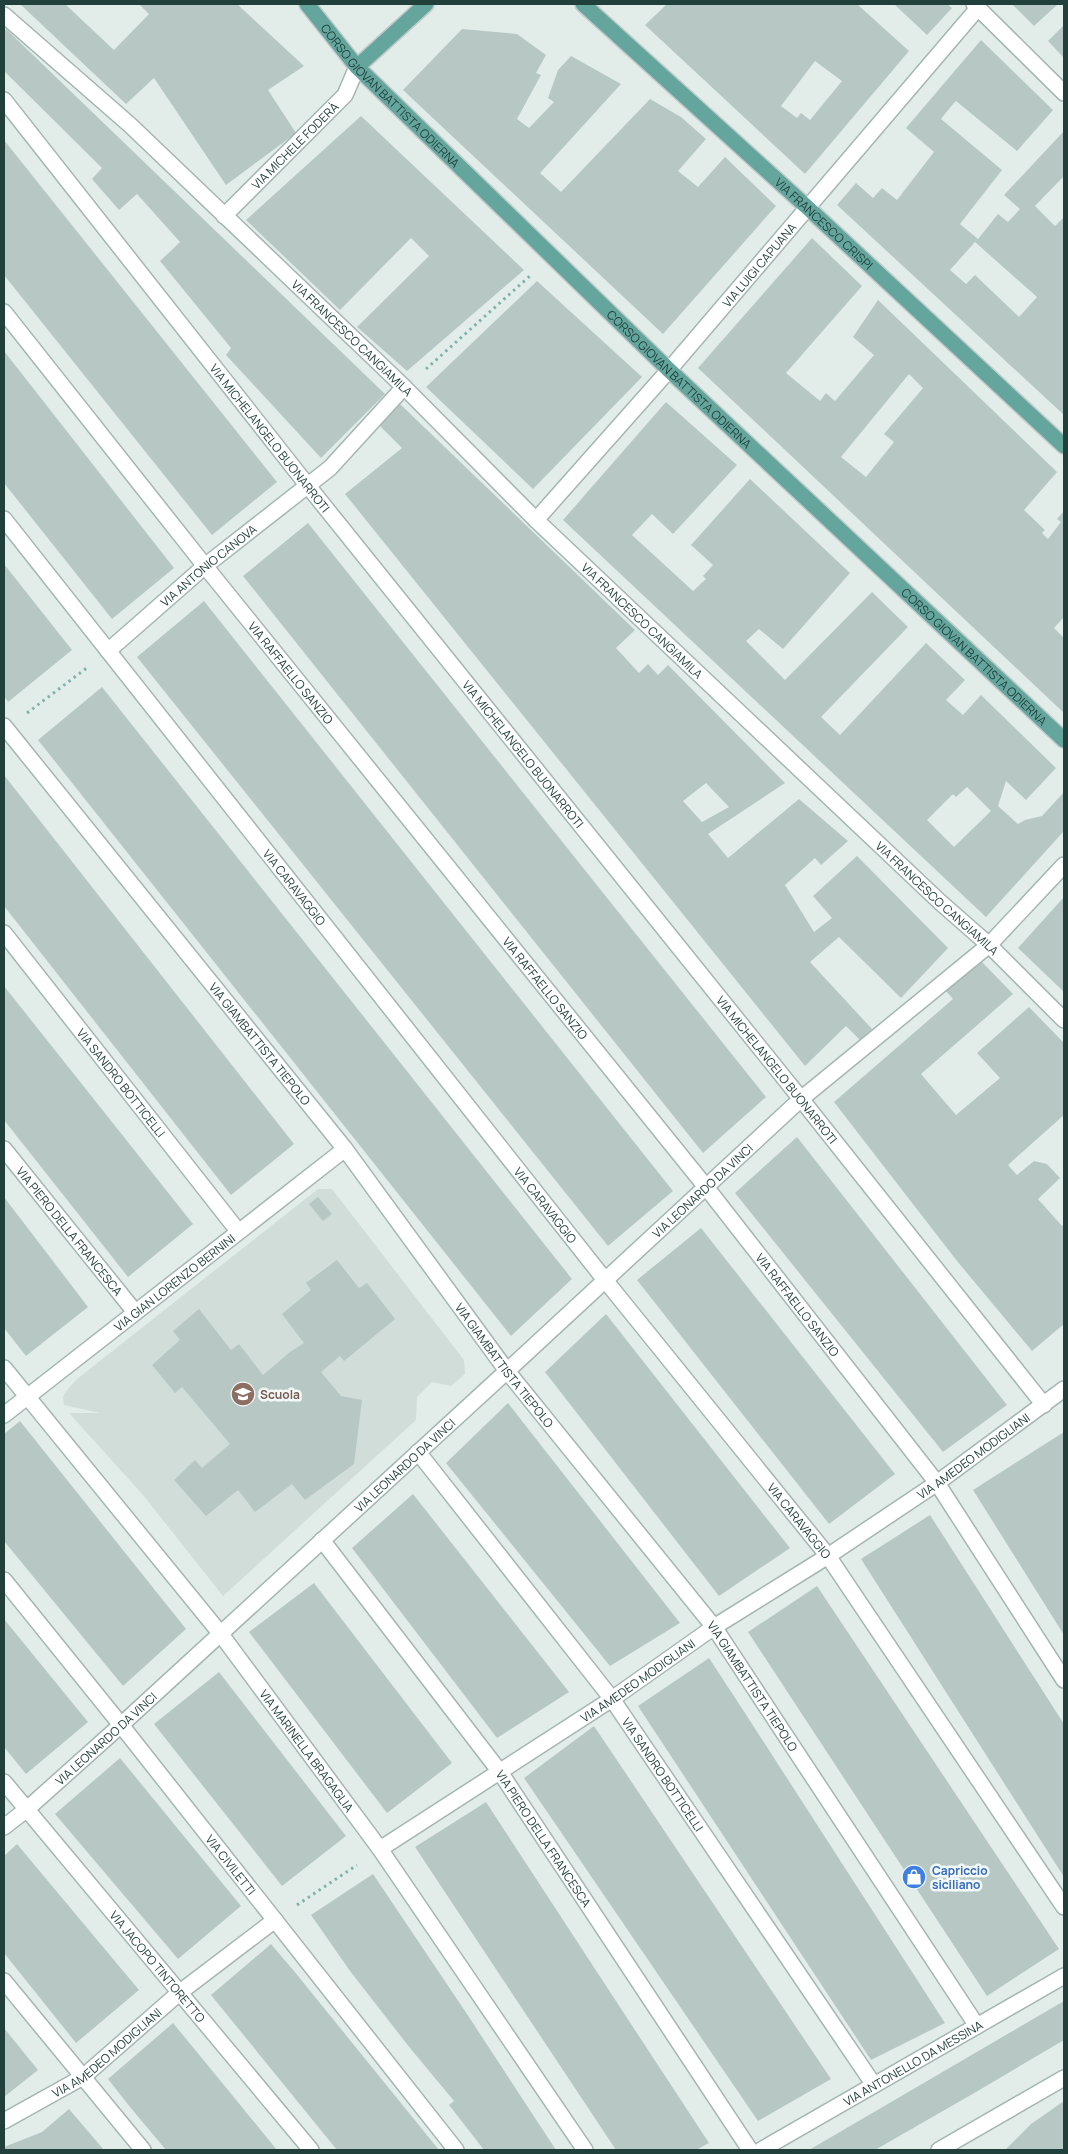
<svg xmlns="http://www.w3.org/2000/svg" width="1068" height="2154" font-family="Manrope,sans-serif">
<rect width="100%" height="100%" fill="#e2edea"/>
<!-- built -->
<path fill="#d0ddd9" d="M318,1189H332L464,1360L465,1374L451,1386L432,1382L417,1397L416,1420L223,1596L143,1495L69,1413H100L64,1405L63,1397L67,1390L77,1379Z"/>
<!-- building -->
<path fill="#b7c8c4" fill-rule="evenodd" d="M20,4H65L114,50L149,14L139,4H237L304,66L268,90L296,133L226,185L154,78L126,104Z
M667,4H857L909,51L805,174L645,25ZM815,61L842,81L810,120L801,113L797,118L781,106Z
M894,4H947L952,8L927,35Z
M1012,4H1058L1034,26Z
M1064,25V58L1048,41Z
M6,29L385,394L321,458L226,355L231,348L160,261L180,242L137,194L119,210L92,179L102,168L4,71V32Z
M462,29L517,34L546,55L536,73L541,75L517,119L529,128L554,102L548,98L558,70L571,56L621,84L540,173L561,192L650,99L681,117L706,139L678,171L698,187L725,157L776,206L663,334L403,90Z
M981,40L1053,110L1017,151L956,101L953,104L941,119L1002,170L960,224L978,239L998,214L1008,222L1020,209L1004,195L1064,131V176L1035,206L1055,226L1064,217V415L837,205L856,183L873,198L882,188L897,200L934,152L906,128ZM975,242L1037,297L1019,317L975,275L966,284L950,270Z
M361,116L524,270L407,371L357,327L429,256L411,238L340,310L246,220Z
M4,140L277,482L212,535L4,275Z
M812,238L862,286L786,373L820,401L826,393L835,401L874,355L853,337L878,300L1057,472L1024,510L1045,530L1042,533L1048,539L1061,522L1057,519L1064,511V617L1054,628L1064,638V713L698,368ZM909,374L923,388L884,434L894,442L866,477L841,457Z
M537,281L642,377L533,489L426,387Z
M4,351L174,568L112,619L4,483Z
M666,402L737,465L673,534L652,514L632,535L693,591L706,579L703,576L713,565L691,545L750,479L850,573L783,649L759,629L746,641L785,680L872,592L908,627L821,717L840,735L926,643L965,680L946,700L963,715L981,695L1056,768L1026,800L1006,781L998,806L1018,824L1025,820L1042,816L1064,792V831L986,917L563,520ZM967,787L991,811L954,847L927,820L953,794L956,797Z
M400,404L635,630L616,648L639,673L648,664L658,675L668,665L785,783L708,834L728,858L799,799L848,841L821,865L815,858L785,885L814,932L832,918L813,896L857,856L948,948L901,998L839,937L810,962L872,1029L860,1040L846,1026L805,1066L345,494L402,448L379,425ZM706,783L729,807L702,822L683,801Z
M308,523L766,1097L703,1153L243,576Z
M4,564L72,650L8,702L4,696Z
M204,601L673,1191L608,1246L137,657Z
M102,687L572,1279L511,1336L38,740Z
M4,775L294,1144L231,1195L4,906Z
M1064,897V992L1018,948Z
M981,961L1013,994L921,1074L956,1115L1000,1078L977,1053L1029,1007L1064,1043V1115L1008,1165L1017,1175L1034,1161L1047,1164L1060,1178L1038,1199L1062,1226L1064,1224V1324L1032,1351L957,1261L834,1102L953,999L946,991Z
M4,986L193,1224L128,1277L4,1120Z
M797,1137L1007,1405L943,1452L735,1193Z
M4,1197L88,1307L26,1356L4,1328Z
M318,1197L332,1214L323,1221L309,1204Z
M701,1228L895,1474L829,1524L637,1280Z
M337,1260L359,1288L367,1283L395,1319L344,1361L340,1356L321,1372L341,1396L362,1400L354,1464L305,1500L292,1484L255,1512L238,1490L206,1516L174,1480L195,1460L202,1468L230,1444L182,1387L175,1393L152,1365L180,1340L173,1331L199,1309L231,1350L239,1344L263,1375L290,1352L304,1343L282,1314L311,1290L306,1283Z
M606,1314L790,1548L719,1596L545,1372Z
M508,1403L680,1623L610,1666L446,1463Z
M20,1421L186,1629L123,1686L4,1541V1434Z
M1064,1432V1635L973,1490Z
M413,1494L569,1692L497,1738L352,1548Z
M930,1515L1064,1724V1877L861,1559Z
M314,1583L452,1763L387,1813L249,1632Z
M817,1586L1059,1949L987,1996L748,1632Z
M4,1619L88,1722L26,1774L4,1747Z
M709,1658L745,1713L945,2023L871,2060L638,1706Z
M219,1672L346,1836L282,1886L154,1724Z
M594,1726L831,2079L758,2121L524,1778Z
M120,1758L241,1906L178,1959L55,1814Z
M486,1802L633,2027L709,2143L696,2150H616L415,1847Z
M17,1844L139,1990L76,2043L4,1953V1856Z
M373,1874L467,2014L556,2150H484L449,2105L454,2101L410,2048L350,1971L311,1915Z
M271,1944L294,1971L439,2150H337L211,1995Z
M1064,2001V2040L976,2092L875,2150H809Z
M173,2023L210,2068L277,2150H166L130,2107L108,2079Z
M4,2028L38,2070L4,2097Z
M1064,2101V2150H1005L1031,2124Z
M69,2109L104,2150H4V2147L42,2132Z"/>
<g fill="none" stroke-linecap="round" stroke-linejoin="round">
<!-- minor casing -->
<g stroke="#a4b6b2" stroke-width="18">
<g id="minor">
<path d="M974,4L1064,93"/>
<path id="s1" d="M4,15L130,125L404,387L536,520L940,902L989,945L1064,1020"/>
<path id="s2" d="M4,100L308,486L801,1099L1044,1405"/>
<path id="s3" d="M224,216L345,95L357,67"/>
<path id="s4" d="M4,312L205,566L706,1187L937,1483L1064,1680"/>
<path id="s5" d="M4,519L605,1280L828,1556L1064,1907"/>
<path id="s6" d="M536,520L669,370L978,8"/>
<path id="s7" d="M108,651L205,566L330,468L404,387"/>
<path id="s8" d="M4,726L345,1149L507,1371L714,1627L977,2026"/>
<path id="s9" d="M4,933L238,1231"/>
<path id="s10" d="M4,1149L135,1312"/>
<path id="s11" d="M4,1368L220,1633L380,1849L585,2150"/>
<path id="s12" d="M4,1415L345,1149"/>
<path id="s13" d="M418,1452L612,1699L874,2085"/>
<path id="s14" d="M322,1540L500,1772L750,2150"/>
<path id="s15" d="M4,1580L121,1725L456,2150"/>
<path id="s16" d="M4,1782L311,2150"/>
<path id="s17" d="M4,1827L26,1810L121,1725L507,1371L801,1099L989,945L1064,865"/>
<path id="s18" d="M380,1849L612,1699L714,1627L828,1556L937,1483L1064,1389"/>
<path d="M4,1981L143,2150"/>
<path id="s19" d="M4,2121L83,2077L179,1993L275,1920"/>
<path id="s20" d="M761,2150L1064,1976"/>
<path d="M939,2150L1064,2078"/>
</g>
</g>
<!-- major casing -->
<g stroke="#c1cac8" stroke-width="18">
<g id="major">
<path id="s21" d="M307,4L357,67L669,370L1064,740"/>
<path id="s22" d="M583,4L808,208L1064,446"/>
<path d="M357,67L426,4"/>
</g>
</g>
<!-- path -->
<path stroke="#80b3ab" stroke-width="3" stroke-dasharray="2.5 4" stroke-linecap="butt" d="M426,369L531,275
M27,713L88,667
M297,1905L357,1865"/>
<!-- minor -->
<use href="#minor" stroke="#fff" stroke-width="15"/>
<!-- major -->
<use href="#major" stroke="#64a69e" stroke-width="15"/>
</g>
<!-- icons -->
<defs>
<g id="school-disc" transform="scale(1.25)"><circle r="9.5" fill="#8d6e63" stroke="#f3f9f7"/><path d="M0-5L7-2L0 1L-7-2ZM-4 1L0 2.5L4 1V4Q0 6-4 4Z" fill="#fff"/></g>
<g id="shop-disc" transform="scale(1.25)"><circle r="9.5" fill="#3f7fe0" stroke="#f3f9f7"/><path d="M-5-2.5h2.3a2.7 3.5 0 0 1 5.4 0H5L5.5 6h-11ZM-1.5-2.5h3a1.5 2.3 0 0 0-3 0Z" fill="#fff"/></g>
</defs>
<g fill-rule="evenodd">
<use href="#school-disc" x="243" y="1394"/>
<use href="#shop-disc" x="914" y="1877"/>
</g>
<g text-anchor="middle" dominant-baseline="central" stroke-width="5" stroke-linejoin="round" paint-order="stroke">
<!-- street labels -->
<g font-size="12" fill="#21403c" stroke="#f3f9f7">
<text stroke="none"><textPath href="#s21" startOffset="124">CORSO GIOVAN BATTISTA ODIERNA</textPath></text>
<text stroke="none"><textPath href="#s3" startOffset="100">VIA MICHELE FODERÀ</textPath></text>
<text stroke="none"><textPath href="#s22" startOffset="326">VIA FRANCESCO CRISPI</textPath></text>
<text stroke="none"><textPath href="#s6" startOffset="339">VIA LUIGI CAPUANA</textPath></text>
<text stroke="none"><textPath href="#s1" startOffset="475">VIA FRANCESCO CANGIAMILA</textPath></text>
<text stroke="none"><textPath href="#s21" startOffset="529">CORSO GIOVAN BATTISTA ODIERNA</textPath></text>
<text stroke="none"><textPath href="#s2" startOffset="430">VIA MICHELANGELO BUONARROTI</textPath></text>
<text stroke="none"><textPath href="#s7" startOffset="132">VIA ANTONIO CANOVA</textPath></text>
<text stroke="none"><textPath href="#s1" startOffset="880">VIA FRANCESCO CANGIAMILA</textPath></text>
<text stroke="none"><textPath href="#s21" startOffset="934">CORSO GIOVAN BATTISTA ODIERNA</textPath></text>
<text stroke="none"><textPath href="#s4" startOffset="461">VIA RAFFAELLO SANZIO</textPath></text>
<text stroke="none"><textPath href="#s2" startOffset="835">VIA MICHELANGELO BUONARROTI</textPath></text>
<text stroke="none"><textPath href="#s5" startOffset="469">VIA CARAVAGGIO</textPath></text>
<text stroke="none"><textPath href="#s1" startOffset="1285">VIA FRANCESCO CANGIAMILA</textPath></text>
<text stroke="none"><textPath href="#s4" startOffset="866">VIA RAFFAELLO SANZIO</textPath></text>
<text stroke="none"><textPath href="#s8" startOffset="408">VIA GIAMBATTISTA TIEPOLO</textPath></text>
<text stroke="none"><textPath href="#s2" startOffset="1240">VIA MICHELANGELO BUONARROTI</textPath></text>
<text stroke="none"><textPath href="#s9" startOffset="190">VIA SANDRO BOTTICELLI</textPath></text>
<text stroke="none"><textPath href="#s17" startOffset="945">VIA LEONARDO DA VINCI</textPath></text>
<text stroke="none"><textPath href="#s5" startOffset="874">VIA CARAVAGGIO</textPath></text>
<text stroke="none"><textPath href="#s10" startOffset="105">VIA PIERO DELLA FRANCESCA</textPath></text>
<text stroke="none"><textPath href="#s12" startOffset="216">VIA GIAN LORENZO BERNINI</textPath></text>
<text stroke="none"><textPath href="#s4" startOffset="1271">VIA RAFFAELLO SANZIO</textPath></text>
<text stroke="none"><textPath href="#s8" startOffset="812">VIA GIAMBATTISTA TIEPOLO</textPath></text>
<text stroke="none"><textPath href="#s18" startOffset="712">VIA AMEDEO MODIGLIANI</textPath></text>
<text stroke="none"><textPath href="#s17" startOffset="540">VIA LEONARDO DA VINCI</textPath></text>
<text stroke="none"><textPath href="#s5" startOffset="1279">VIA CARAVAGGIO</textPath></text>
<text stroke="none"><textPath href="#s18" startOffset="308">VIA AMEDEO MODIGLIANI</textPath></text>
<text stroke="none"><textPath href="#s8" startOffset="1218">VIA GIAMBATTISTA TIEPOLO</textPath></text>
<text stroke="none"><textPath href="#s17" startOffset="135">VIA LEONARDO DA VINCI</textPath></text>
<text stroke="none"><textPath href="#s11" startOffset="488">VIA MARINELLA BRAGAGLIA</textPath></text>
<text stroke="none"><textPath href="#s13" startOffset="405">VIA SANDRO BOTTICELLI</textPath></text>
<text stroke="none"><textPath href="#s14" startOffset="372">VIA PIERO DELLA FRANCESCA</textPath></text>
<text stroke="none"><textPath href="#s15" startOffset="364">VIA CIVILETTI</textPath></text>
<text stroke="none"><textPath href="#s16" startOffset="240">VIA JACOPO TINTORETTO</textPath></text>
<text stroke="none"><textPath href="#s19" startOffset="124">VIA AMEDEO MODIGLIANI</textPath></text>
<text stroke="none"><textPath href="#s20" startOffset="175">VIA ANTONELLO DA MESSINA</textPath></text>
</g>
<!-- education labels -->
<g font-size="12" font-weight="bold" fill="#785e54" stroke="#f3f9f7" text-anchor="start">
<text x="260" y="1394">Scuola</text>
</g>
<!-- shop labels -->
<g font-size="12" font-weight="bold" fill="#366cbe" stroke="#f3f9f7" text-anchor="start">
<text x="932" y="1870">Capriccio<tspan x="932" dy="14">siciliano</tspan></text>
</g>
</g>
<!-- border -->
<rect width="1068" height="2154" fill="none" stroke="#21403c" stroke-width="10"/>
</svg>
